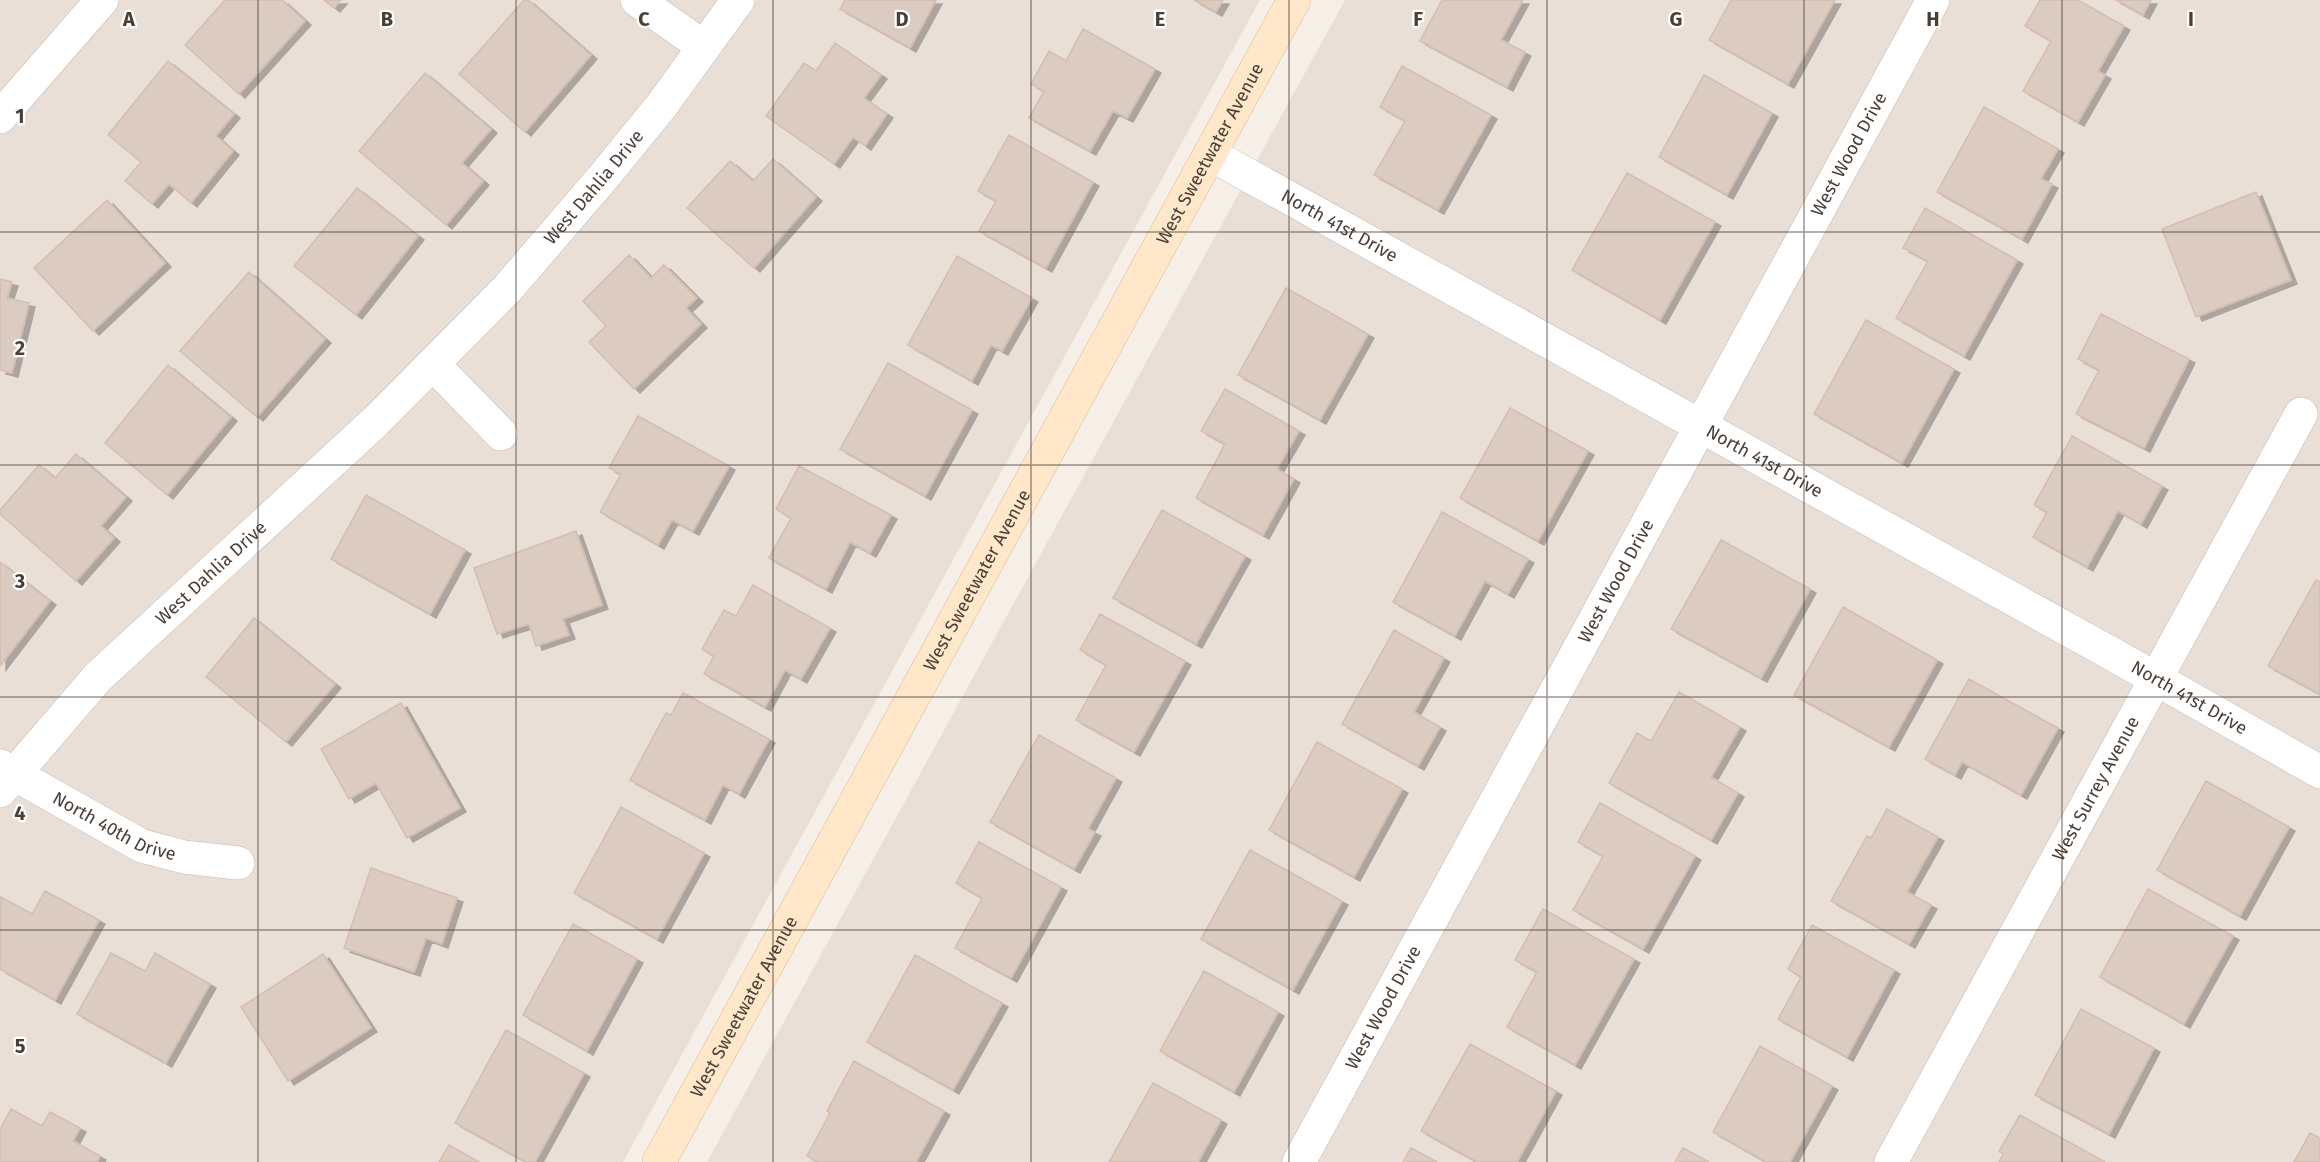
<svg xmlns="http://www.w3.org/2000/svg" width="2320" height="1162" font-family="'Fira Sans',sans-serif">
<defs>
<filter id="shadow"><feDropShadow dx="6" dy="4" stdDeviation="0" flood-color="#0004"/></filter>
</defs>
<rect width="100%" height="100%" fill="#f5efe8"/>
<!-- residential -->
<path fill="#eadfd6" d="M0,0H1260L623,1162H0Z
M1345,0H2320V1162H707Z"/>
<!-- building -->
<path fill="#dbcbc0" stroke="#d4beaf" stroke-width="1.5" filter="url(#shadow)" d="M225,0H282L305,21L239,94L185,45Z
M324,0H341L334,8Z
M524,0H528L591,55L525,132L459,74Z
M845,0H936L910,48L840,9Z
M1194,0H1223L1216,12Z
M1442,0H1523L1501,40L1525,52L1507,87L1420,41Z
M1731,0H1835L1788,84L1709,40Z
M2040,0H2078L2124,26L2098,71L2105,75L2078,122L2023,91L2051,41L2025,26Z
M2116,0H2151L2143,15Z
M1083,29L1155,69L1127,118L1113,111L1090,151L1029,118L1044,91L1031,84L1049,51L1066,61Z
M835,43L881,75L864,98L887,114L865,146L853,137L834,164L766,116L804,63L816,71Z
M168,61L234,114L216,136L233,151L191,203L169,184L152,204L125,181L141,162L108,135Z
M1402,66L1491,115L1438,210L1374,175L1405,121L1380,107Z
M425,73L491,129L462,163L483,181L446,225L359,151Z
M1704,75L1772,113L1727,195L1659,157Z
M1984,107L2058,149L2041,179L2052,184L2022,239L1937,192Z
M1009,135L1093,182L1046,268L979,231L996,201L978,191Z
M773,159L816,197L754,268L687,208L730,161L753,181Z
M1627,173L1715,222L1660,320L1572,270Z
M357,188L418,236L356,315L294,266Z
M2256,192L2291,280L2196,317L2162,229Z
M107,200L165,263L93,331L34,268Z
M1925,208L2017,260L1964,356L1896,318L1928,261L1903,248Z
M629,255L651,278L664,265L697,298L686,308L701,324L634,389L589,342L606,326L583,301Z
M957,256L1032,298L1002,351L991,345L972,381L908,345Z
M249,272L325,339L257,417L180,351Z
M0,279L12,282L7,298L29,303L12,373L0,370Z
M1286,288L1368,334L1320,420L1238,375Z
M2101,314L2189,359L2144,448L2076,414L2099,370L2078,359Z
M1866,320L1954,369L1902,463L1814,414Z
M888,363L972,410L925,496L840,449Z
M168,365L231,417L167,495L105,443Z
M1225,389L1299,431L1277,469L1294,479L1263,535L1196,498L1225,444L1201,431Z
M1510,408L1588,451L1538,541L1460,498Z
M638,416L729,466L693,531L672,520L658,545L600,512L621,474L609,468Z
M2072,436L2162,486L2141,524L2118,511L2087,567L2033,537L2047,512L2034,505Z
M76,454L126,497L101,526L114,538L76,581L0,514V510L39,465L55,478Z
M799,466L891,515L870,553L850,542L826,589L769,558L791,518L776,509Z
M366,495L465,550L430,614L331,559Z
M1162,510L1245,556L1196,644L1113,598Z
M1442,512L1528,559L1508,594L1485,581L1455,636L1393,602Z
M576,531L602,605L563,619L569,635L536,646L529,624L497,634L474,568Z
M1721,540L1810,589L1761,678L1671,629Z
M0,562L50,601L0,666Z
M2316,580L2320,582V694L2268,666Z
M753,585L830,628L801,679L785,670L765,707L704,674L714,656L702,649L724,610L736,616Z
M1843,607L1937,660L1889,747L1794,695Z
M1100,614L1185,661L1134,752L1076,720L1106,665L1080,650Z
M254,618L335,684L286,742L206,677Z
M1394,630L1444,658L1414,712L1440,727L1418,766L1342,724Z
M1969,679L2058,728L2021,795L1962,762L1955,775L1925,759Z
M1679,692L1740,727L1711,777L1738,793L1711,840L1609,783L1637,733L1651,741Z
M683,693L769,739L739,794L723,785L705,820L630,780L666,713L671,715Z
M401,703L460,808L407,838L376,783L349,799L321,749Z
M1039,735L1116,778L1088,829L1095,832L1074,869L990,822Z
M1317,742L1402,789L1354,877L1269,830Z
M2206,781L2289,827L2240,916L2157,870Z
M1600,803L1695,856L1643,949L1573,910L1603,856L1578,842Z
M621,807L704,853L657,939L574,893Z
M1887,809L1938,837L1907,892L1931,905L1909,944L1831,901L1867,836L1871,838Z
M979,842L1061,887L1011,978L955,948L982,898L956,883Z
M1250,850L1342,901L1293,990L1201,939Z
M371,868L457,898L442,944L426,938L414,972L344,948Z
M2148,889L2233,936L2184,1024L2100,977Z
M45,891L99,920L55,1000L0,969L1,897L32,914Z
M1543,909L1634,959L1575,1065L1507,1027L1537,972L1515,960Z
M573,924L637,959L587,1051L523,1015Z
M1812,925L1894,970L1847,1057L1778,1019L1801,977L1788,969Z
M111,953L145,971L155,953L210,984L166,1063L77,1014Z
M323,954L371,1028L288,1081L241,1007Z
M915,955L1002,1003L953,1090L867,1042Z
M1204,971L1278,1012L1234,1092L1160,1051Z
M2081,1009L2154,1048L2109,1134L2035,1095Z
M506,1030L584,1073L535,1162H526L455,1123Z
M1470,1044L1556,1091L1517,1162H1477L1421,1131Z
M1760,1046L1832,1086L1790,1162H1766L1713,1132Z
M854,1061L944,1111L916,1162H818L807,1156L830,1113L827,1111Z
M1153,1083L1221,1120L1198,1162H1109Z
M11,1109L42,1126L50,1112L80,1128L73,1141L100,1156L97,1162H0V1129Z
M2020,1115L2105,1162H1999L2003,1154L1999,1151Z
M2310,1133L2320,1138V1162H2294Z
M449,1145L479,1162H439Z
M1411,1148L1437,1162H1403Z
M1683,1148L1709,1162H1675Z"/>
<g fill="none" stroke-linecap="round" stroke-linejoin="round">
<!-- street casing -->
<g stroke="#c5b7ad" stroke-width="34">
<g id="street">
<path d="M637,0L704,47"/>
<path d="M0,117L102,0"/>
<path id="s1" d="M1210,154L2114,655L2320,772"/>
<path d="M434,365L501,434"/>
<path id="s2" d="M0,766L142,846L184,857L238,863"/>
<path id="s3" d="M0,791L98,677L376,421L508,288L605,175L662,105L738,0"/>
<path id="s4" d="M1299,1162L1933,0"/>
<path id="s5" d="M1891,1162L2301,414"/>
</g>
</g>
<!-- secondary casing -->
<g stroke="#dcbb97" stroke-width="34">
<g id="secondary">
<path id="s6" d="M659,1162L1294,0"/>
</g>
</g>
<!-- street -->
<use href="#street" stroke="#fff" stroke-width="33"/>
<!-- secondary -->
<use href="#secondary" stroke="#ffe7c9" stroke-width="33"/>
</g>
<!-- grid -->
<path fill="none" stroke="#4a3e36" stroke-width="1.5" stroke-opacity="0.55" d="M258,0V1162M516,0V1162M773,0V1162M1031,0V1162M1289,0V1162M1547,0V1162M1804,0V1162M2062,0V1162M0,232H2320M0,465H2320M0,697H2320M0,930H2320"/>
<g text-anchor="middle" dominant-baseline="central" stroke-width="4.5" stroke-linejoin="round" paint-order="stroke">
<!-- street labels -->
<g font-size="18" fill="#4a3e36" stroke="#fff">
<text stroke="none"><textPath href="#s4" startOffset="1148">West Wood Drive</textPath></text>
<text stroke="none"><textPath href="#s6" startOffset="1149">West Sweetwater Avenue</textPath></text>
<text stroke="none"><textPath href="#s3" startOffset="848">West Dahlia Drive</textPath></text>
<text stroke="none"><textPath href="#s1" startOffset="148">North 41st Drive</textPath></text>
<text stroke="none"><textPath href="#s1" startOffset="634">North 41st Drive</textPath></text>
<text stroke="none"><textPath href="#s3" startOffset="304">West Dahlia Drive</textPath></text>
<text stroke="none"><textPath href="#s6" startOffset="663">West Sweetwater Avenue</textPath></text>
<text stroke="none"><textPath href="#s4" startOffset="662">West Wood Drive</textPath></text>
<text stroke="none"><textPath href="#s1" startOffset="1120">North 41st Drive</textPath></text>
<text stroke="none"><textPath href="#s5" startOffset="426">West Surrey Avenue</textPath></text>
<text stroke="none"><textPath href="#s2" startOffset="130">North 40th Drive</textPath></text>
<text stroke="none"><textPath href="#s6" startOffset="177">West Sweetwater Avenue</textPath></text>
<text stroke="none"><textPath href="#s4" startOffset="176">West Wood Drive</textPath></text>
</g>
</g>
<g font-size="20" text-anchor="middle" font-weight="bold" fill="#4a3e36" stroke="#fff" stroke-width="4.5" stroke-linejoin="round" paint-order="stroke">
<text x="129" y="26">A</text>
<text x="387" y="26">B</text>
<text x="644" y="26">C</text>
<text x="902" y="26">D</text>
<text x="1160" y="26">E</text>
<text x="1418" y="26">F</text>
<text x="1676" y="26">G</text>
<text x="1933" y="26">H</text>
<text x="2191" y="26">I</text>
<text x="20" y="123">1</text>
<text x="20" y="355">2</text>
<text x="20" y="588">3</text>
<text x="20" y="820">4</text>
<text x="20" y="1053">5</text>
</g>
</svg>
